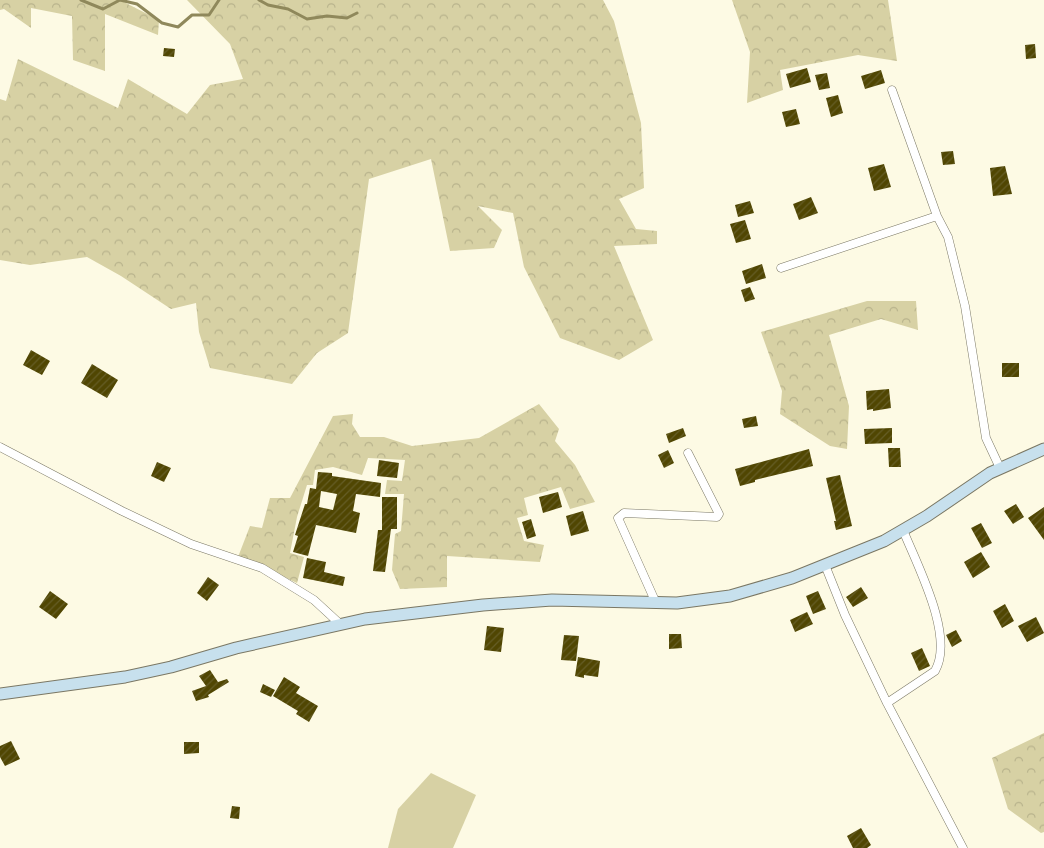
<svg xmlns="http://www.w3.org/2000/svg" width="1044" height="848" font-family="'Varela Round',sans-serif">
<defs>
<pattern id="forest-crowns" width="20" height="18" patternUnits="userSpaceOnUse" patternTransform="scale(1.25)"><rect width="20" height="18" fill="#d7d1a4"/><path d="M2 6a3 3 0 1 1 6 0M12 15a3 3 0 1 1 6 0" fill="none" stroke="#b8b38c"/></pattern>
<pattern id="building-hatch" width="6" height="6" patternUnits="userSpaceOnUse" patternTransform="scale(1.25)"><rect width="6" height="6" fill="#504602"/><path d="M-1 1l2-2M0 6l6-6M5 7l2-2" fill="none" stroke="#655d26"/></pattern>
</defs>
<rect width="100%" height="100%" fill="#fdfae4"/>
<!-- grass -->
<path fill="#d7d1a4" d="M431,773L476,795L453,848H388L398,809Z"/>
<!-- forest -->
<path fill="url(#forest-crowns)" d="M0,0H120L159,20L158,35L105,14V71L73,60L72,16L31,8V28L4,9L0,10Z
M187,0H603L614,21L641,123L644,188L619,199L636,229L657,231V244L614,246L653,340L619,360L560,338L524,267L513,213L478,206L502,230L494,248L450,251L431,159L369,179L348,333L317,353L292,384L210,368L199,332L196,303L171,309L121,276L87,257L30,265L0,260V99L6,101L18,59L118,108L128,79L187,114L210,85L243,79L230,44Z
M732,0H888L897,61L858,55L780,70L783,90L747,103L750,52Z
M867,301H916L918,330L881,319L829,335L849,406L847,449L830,446L780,414L782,391L761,332Z
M539,404L559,429L555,441L575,465L595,502L570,509L561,487L524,498L528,515L517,518L524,541L544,545L540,562L447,556V587L400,589L392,570L395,534L401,531L404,494H385L387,480L402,481L405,460L368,458L362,475L333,467L315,470L313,485H307L297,517L290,553L304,557L297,583L282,576L264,565L238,557L250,526L262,528L270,498H290L333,416L353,414L352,424L360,437H384L412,446L479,438Z
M1044,733V832L1041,833L1008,809L992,758Z"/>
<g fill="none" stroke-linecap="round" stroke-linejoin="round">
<!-- stream -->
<path stroke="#8f885b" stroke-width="3" d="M81,0L103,9L120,0L137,4L162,23L178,27L192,15H209L219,0
M259,0L268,5L288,9L307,19L327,16L347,18L357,13"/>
</g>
<!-- building -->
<path fill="url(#building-hatch)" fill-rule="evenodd" d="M1035,44L1036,58L1026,59L1025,45Z
M164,48L175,49L174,57L163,56Z
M807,68L811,82L790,88L786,74Z
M881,70L885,83L865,89L861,76Z
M827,73L830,88L819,90L815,75Z
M838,95L843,113L831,117L826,98Z
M796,109L800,124L786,127L782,112Z
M953,151L955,164L943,165L941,152Z
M884,164L891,187L874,191L868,168Z
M1005,166L1012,194L993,196L990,168Z
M811,197L818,213L799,220L793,204Z
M750,201L754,213L738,217L735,205Z
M745,220L751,239L736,243L730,224Z
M762,264L766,278L746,284L742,271Z
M750,287L755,299L745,302L741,290Z
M31,350L50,361L42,375L23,365Z
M1002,363H1019V377H1002Z
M92,364L118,380L107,398L81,383Z
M889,389L891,408L873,411V409L867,410L866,391Z
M756,416L758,426L744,428L742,419Z
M683,428L686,436L669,443L666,434Z
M892,428V443L865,444L864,429Z
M888,448H900L901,467H889Z
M809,449L813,466L755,480V482L740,486L735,469Z
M668,450L674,463L664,468L658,455Z
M379,460L399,463L397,478L377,476Z
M157,462L171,468L164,482L151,476Z
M318,472L332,473V476L381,483L380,497L356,494L353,511L360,513L356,533L316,525L308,556L293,552L298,536L295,535L305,504H307L310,488L316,489ZM321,491L337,494L333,510L319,507Z
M840,475L852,526L836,530L834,521H836L826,478Z
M558,492L562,507L543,513L539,497Z
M382,497H397V529H391L385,572L373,571L378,530H382Z
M1016,504L1024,517L1013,524L1004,511Z
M1044,507V540L1028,518Z
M583,511L589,531L571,536L566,516Z
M531,519L536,536L527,539L522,522Z
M981,523L992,543L982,548L971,528Z
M981,552L990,567L973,578L964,562Z
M307,558L326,562L324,572L345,577L343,586L303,578Z
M208,577L219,585L207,601L197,593Z
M861,587L868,598L853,607L846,597Z
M50,591L68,604L56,619L39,607Z
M818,591L826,609L813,614L806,596Z
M1005,604L1014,621L1002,628L993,611Z
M807,612L813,624L795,632L790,620Z
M1036,617L1044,633L1027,642L1018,626Z
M487,626L504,628L501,652L484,650Z
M956,630L962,641L952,647L946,635Z
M669,634H681L682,648L669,649Z
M564,635L579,636L576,661L561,660Z
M922,648L930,666L919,671L911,653Z
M578,657L600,661L598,677L584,675V678L575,676Z
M210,670L218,682L227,679L229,682L208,695L209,697L196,701L192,691L206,686L199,676Z
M284,677L300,687L296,693L318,706L309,722L296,714L298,711L273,696Z
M263,684L275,690L271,697L260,692Z
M11,741L20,759L5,766L0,757V746Z
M184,742H199V753L184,754Z
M232,806L240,807L239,819L230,818Z
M861,828L871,845L867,848H853L847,836Z"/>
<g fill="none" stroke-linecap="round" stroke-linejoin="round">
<!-- street casing -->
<g stroke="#7a7764" stroke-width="9">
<path id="street" d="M892,90L937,216L948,237L965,306L986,438L1000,468
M781,268L937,216
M0,447L122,511L191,544L262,568L314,600L339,623
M825,565L845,615L887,703L963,848
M656,603L618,518L624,513L717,517L719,514L688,453
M887,703L935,671C955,636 917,565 903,530"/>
</g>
<!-- secondary casing -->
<g stroke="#7a7764" stroke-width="13">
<path id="secondary" d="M0,694L125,677L171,667L236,648L365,619L483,605L552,600L677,603L730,596L792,578L884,541L927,516L990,473L1044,449"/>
</g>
<!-- street -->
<use href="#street" stroke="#fff" stroke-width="8"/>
<!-- secondary -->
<use href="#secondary" stroke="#c7e0ed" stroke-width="11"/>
</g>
</svg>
